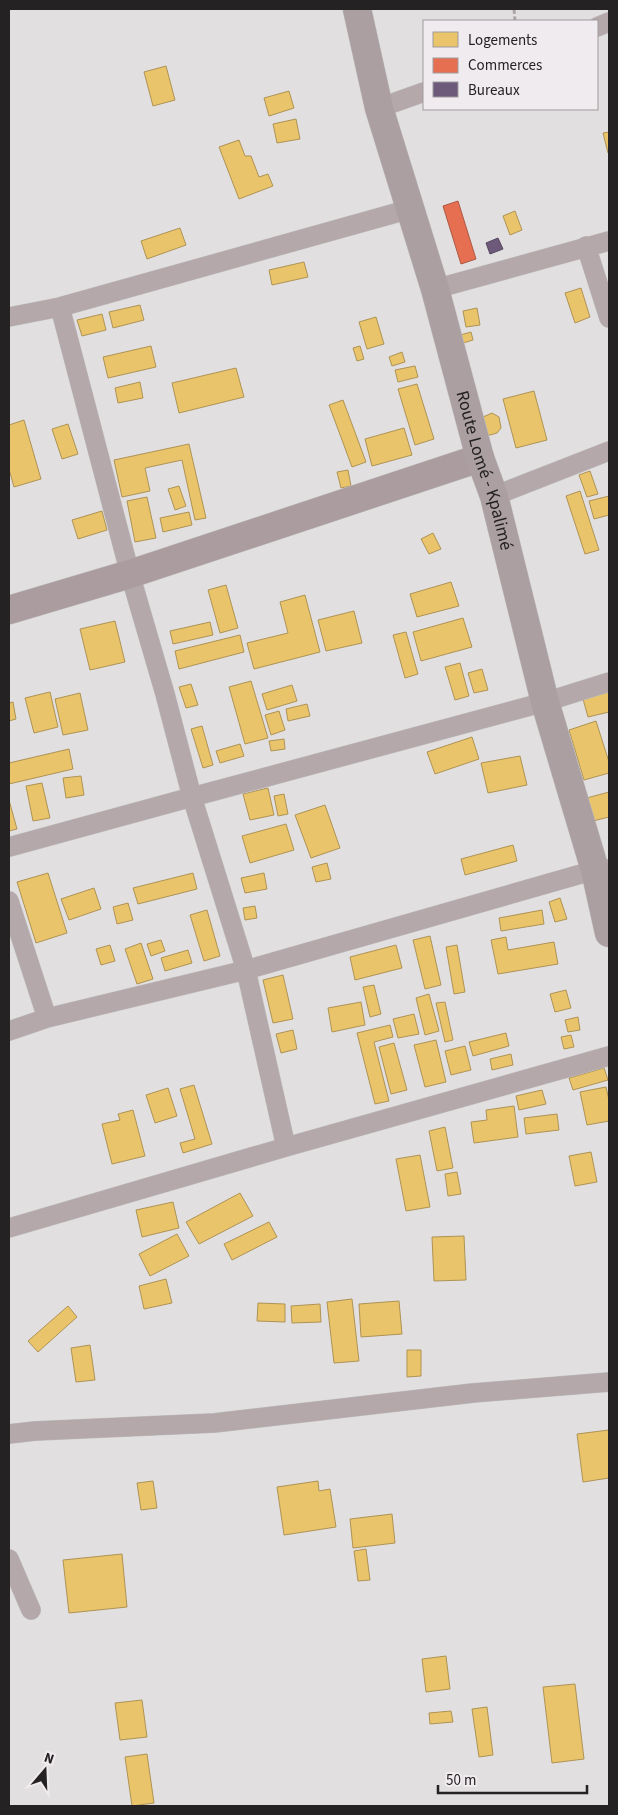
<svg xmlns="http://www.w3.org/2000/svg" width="618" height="1815" font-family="'Source Sans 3',sans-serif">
<rect width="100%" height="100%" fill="#e2dfe0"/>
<!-- homes -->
<path fill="#e9c46a" stroke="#ae9355" d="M166,66L175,100L153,106L144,72Z
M289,91L294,108L269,116L264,98Z
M296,119L300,139L277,143L273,124Z
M609,132V152L608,153L603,133Z
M239,140L245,156H251L259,177L268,174L273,186L239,199L219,147Z
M515,211L522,230L510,235L503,216Z
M180,228L186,245L147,259L141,241Z
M304,262L308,277L272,285L269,270Z
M581,288L590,317L575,323L565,293Z
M140,305L144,320L113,328L109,312Z
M477,308L480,325L466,327L463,311Z
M102,314L106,330L82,336L77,320Z
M376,317L384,344L367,349L359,322Z
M471,332L473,340L460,344L457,336Z
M151,346L156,367L108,378L103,357Z
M360,346L364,359L357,361L353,348Z
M402,352L405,362L392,366L389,357Z
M415,366L418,377L398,382L395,370Z
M236,368L244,397L179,413L172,383Z
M140,382L143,398L118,403L115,388Z
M417,384L434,439L415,445L398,389Z
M534,391L547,440L516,448L503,399Z
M343,400L366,462L352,467L329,405Z
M492,413L499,417L501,428L497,433L490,435L486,434L483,417Z
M24,420L41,479L14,487L9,469V425Z
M68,424L78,454L62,459L52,429Z
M404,428L412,455L372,466L365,439Z
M189,444L206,518L195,520L182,460L145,468L150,491L122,497L114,460Z
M348,470L351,486L341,488L337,472Z
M590,471L598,494L587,497L579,475Z
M179,486L186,506L175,510L168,489Z
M580,491L599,550L585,554L566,496Z
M609,496V515L594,519L589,501Z
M147,497L156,538L135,542L127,501Z
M102,511L107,530L78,539L72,520Z
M189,512L192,525L163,532L160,518Z
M433,533L441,549L429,554L421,539Z
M451,582L459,606L417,617L410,594Z
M226,585L238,628L220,633L208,590Z
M305,595L320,652L254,669L247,643L288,633L280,602Z
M354,611L362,643L326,651L318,620Z
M463,618L472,647L421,661L413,632Z
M115,621L125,662L90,670L80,629Z
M210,622L213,635L173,644L170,631Z
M406,632L418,674L405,678L393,635Z
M240,635L244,652L179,669L175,651Z
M460,663L469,696L455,700L445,667Z
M482,669L488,690L474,693L468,673Z
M251,681L268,738L245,744L229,687Z
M191,684L198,705L186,708L179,687Z
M292,685L297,701L267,710L262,694Z
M50,692L58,727L34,733L25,698Z
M609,692V712L588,717L583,699Z
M80,693L88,730L63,735L55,699Z
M13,702L16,719L9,721V703Z
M307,704L310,716L288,721L286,709Z
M279,711L285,730L271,735L265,715Z
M596,721L609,762V773L584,780L569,730Z
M202,726L213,765L203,768L191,729Z
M472,737L479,759L435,774L427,752Z
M284,739L285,749L271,751L269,741Z
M240,744L244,756L220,763L216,751Z
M69,749L73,769L9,784V763Z
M520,756L527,785L488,793L481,763Z
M81,776L84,795L66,798L63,778Z
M42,783L50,818L33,821L26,786Z
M268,788L274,815L250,820L243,794Z
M609,792V817L589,822L583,799Z
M284,794L288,814L278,816L274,796Z
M9,800L17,829L9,831Z
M325,805L340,848L311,858L295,815Z
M286,824L294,850L250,863L242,836Z
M513,845L517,861L465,875L461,859Z
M327,863L331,879L316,882L312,867Z
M48,873L67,933L36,943L17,882Z
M193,873L197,889L138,904L133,888Z
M264,873L267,889L245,893L241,878Z
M94,888L101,909L69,920L61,899Z
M560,898L567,919L555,922L549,902Z
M128,903L133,920L117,924L113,907Z
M255,906L257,918L245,920L243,908Z
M207,910L220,956L204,961L190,915Z
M542,910L544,924L501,931L499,918Z
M430,936L441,985L425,989L413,940Z
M506,937L508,950L554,942L558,964L498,974L491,940Z
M161,940L165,951L151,956L147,944Z
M141,943L153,979L137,984L125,949Z
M110,945L115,961L101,965L96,949Z
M396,945L402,968L355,980L350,957Z
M457,945L465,992L454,994L446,947Z
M188,950L192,963L165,971L161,958Z
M283,975L293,1019L273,1023L263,980Z
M374,985L381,1014L370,1017L363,987Z
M566,990L571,1008L555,1012L550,994Z
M429,994L439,1031L425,1035L416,998Z
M361,1002L365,1025L332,1032L328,1008Z
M445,1002L453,1040L445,1042L436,1003Z
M414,1014L419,1034L398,1038L393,1019Z
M578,1017L580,1030L568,1032L565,1020Z
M390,1025L393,1037L374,1042L389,1101L375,1104L357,1033Z
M293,1030L297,1049L281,1053L276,1034Z
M506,1033L509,1046L473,1056L469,1042Z
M571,1035L574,1047L564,1049L561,1037Z
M436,1040L446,1082L425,1087L414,1045Z
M394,1043L407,1090L391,1094L379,1047Z
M465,1046L471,1070L451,1075L445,1051Z
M511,1054L513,1065L492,1070L490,1059Z
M604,1068L608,1080L573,1090L569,1078Z
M194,1085L212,1144L183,1153L180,1143L195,1139L180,1089Z
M606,1087L609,1100V1121L587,1125L580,1092Z
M168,1088L177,1116L155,1123L146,1095Z
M542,1090L546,1104L519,1110L516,1096Z
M514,1106L518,1137L474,1143L471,1122L487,1120L486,1110Z
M133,1110L145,1156L112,1164L102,1124L120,1120L118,1114Z
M557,1114L559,1130L526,1134L524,1118Z
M445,1127L453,1168L437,1171L429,1131Z
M591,1152L597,1182L575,1186L569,1156Z
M420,1155L430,1207L406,1211L396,1159Z
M457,1172L461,1194L448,1196L445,1174Z
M240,1193L253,1216L199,1244L186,1222Z
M173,1202L179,1228L142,1237L136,1210Z
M269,1222L277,1237L232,1260L224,1244Z
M177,1234L189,1256L150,1276L139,1254Z
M464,1236L466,1280L434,1281L432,1237Z
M166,1279L172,1303L144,1309L139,1286Z
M352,1299L359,1361L334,1363L327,1302Z
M399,1301L402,1334L361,1337L359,1304Z
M258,1303L285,1304V1322L257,1321Z
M320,1304L321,1322L292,1323L291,1306Z
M68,1306L77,1317L38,1352L28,1341Z
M90,1345L95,1380L76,1382L71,1348Z
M407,1350H421V1376L407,1377Z
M609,1430V1478L583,1482L577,1434Z
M153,1481L157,1508L141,1510L137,1483Z
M318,1481L319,1491L330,1489L336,1527L284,1535L277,1487Z
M392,1514L395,1543L353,1548L350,1519Z
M366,1549L370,1580L358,1581L354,1551Z
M122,1554L127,1607L69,1613L63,1560Z
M446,1656L450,1689L426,1692L422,1659Z
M575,1684L584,1759L552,1763L543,1687Z
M142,1700L147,1737L120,1740L115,1703Z
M487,1707L493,1755L479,1757L472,1709Z
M451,1711L453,1722L430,1724L429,1713Z
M147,1754L154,1803L132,1806L125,1757Z"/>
<!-- shops -->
<path fill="#e76f51" stroke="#ac5843" d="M458,201L476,259L461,264L443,206Z"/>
<!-- offices -->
<path fill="#6d597a" stroke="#574860" d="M498,238L503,249L490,254L486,243Z"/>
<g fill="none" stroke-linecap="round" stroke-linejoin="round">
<!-- street casing -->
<g stroke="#bfbebe" stroke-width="20">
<path id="street" d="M597,27L609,22
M379,108L424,92
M586,246L609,318
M435,289L609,241
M60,307L130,574L165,694L192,797L246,970L286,1147
M9,317L60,307L410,209
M494,496L609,451
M9,847L192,797L545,702L609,682
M9,901L47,1018
M9,1031L47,1018L246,970L595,870L609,869
M9,1228L286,1147L609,1056
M9,1434L35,1431L214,1423L473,1393L609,1382
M9,1559L31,1610"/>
</g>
<!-- secondary casing -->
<g stroke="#bfbebe" stroke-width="29">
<path id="secondary" d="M9,610L130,574L480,458"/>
</g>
<!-- primary casing -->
<g stroke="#bfbebe" stroke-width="29">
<g id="primary">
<path id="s1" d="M357,9L379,108L435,289L480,458L494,496L545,702L595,870L609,933"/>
</g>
</g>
<!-- path -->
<path stroke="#ada5a8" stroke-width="3" stroke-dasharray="5 2.5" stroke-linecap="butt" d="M514,9L515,21"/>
<!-- street -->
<use href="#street" stroke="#b4a8aa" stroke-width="19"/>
<!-- secondary -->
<use href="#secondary" stroke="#ab9c9f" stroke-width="28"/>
<!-- primary -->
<use href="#primary" stroke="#ac9fa2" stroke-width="28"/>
</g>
<g text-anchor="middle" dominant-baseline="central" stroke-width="5" stroke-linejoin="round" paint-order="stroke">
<!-- street labels -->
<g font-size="18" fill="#242223" stroke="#f0ebee">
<text stroke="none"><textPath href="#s1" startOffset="479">Route Lomé - Kpalimé</textPath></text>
</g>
</g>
<!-- border -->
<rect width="618" height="1815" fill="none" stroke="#242223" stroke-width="20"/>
<!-- legend -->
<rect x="423" y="20" width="175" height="90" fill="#f0ebee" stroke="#9e9b9d"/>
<rect x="433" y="32" width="25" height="15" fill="#e9c46a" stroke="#9e9b9d"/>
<text x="468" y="45" font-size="15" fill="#242223">Logements</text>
<rect x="433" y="58" width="25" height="15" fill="#e76f51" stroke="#9e9b9d"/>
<text x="468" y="70" font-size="15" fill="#242223">Commerces</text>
<rect x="433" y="82" width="25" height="15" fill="#6d597a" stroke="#9e9b9d"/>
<text x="468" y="95" font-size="15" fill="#242223">Bureaux</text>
<!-- north arrow -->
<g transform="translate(45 1770) rotate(19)" stroke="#f0ebee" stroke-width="4" paint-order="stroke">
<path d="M0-4L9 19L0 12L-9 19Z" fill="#242223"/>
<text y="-8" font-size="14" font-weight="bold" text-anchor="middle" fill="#242223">N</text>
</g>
<!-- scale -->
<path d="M438 1785v8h149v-8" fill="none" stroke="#242223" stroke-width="2.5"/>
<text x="446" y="1785" font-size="15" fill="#242223" stroke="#f0ebee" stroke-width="4" paint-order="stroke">50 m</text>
</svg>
